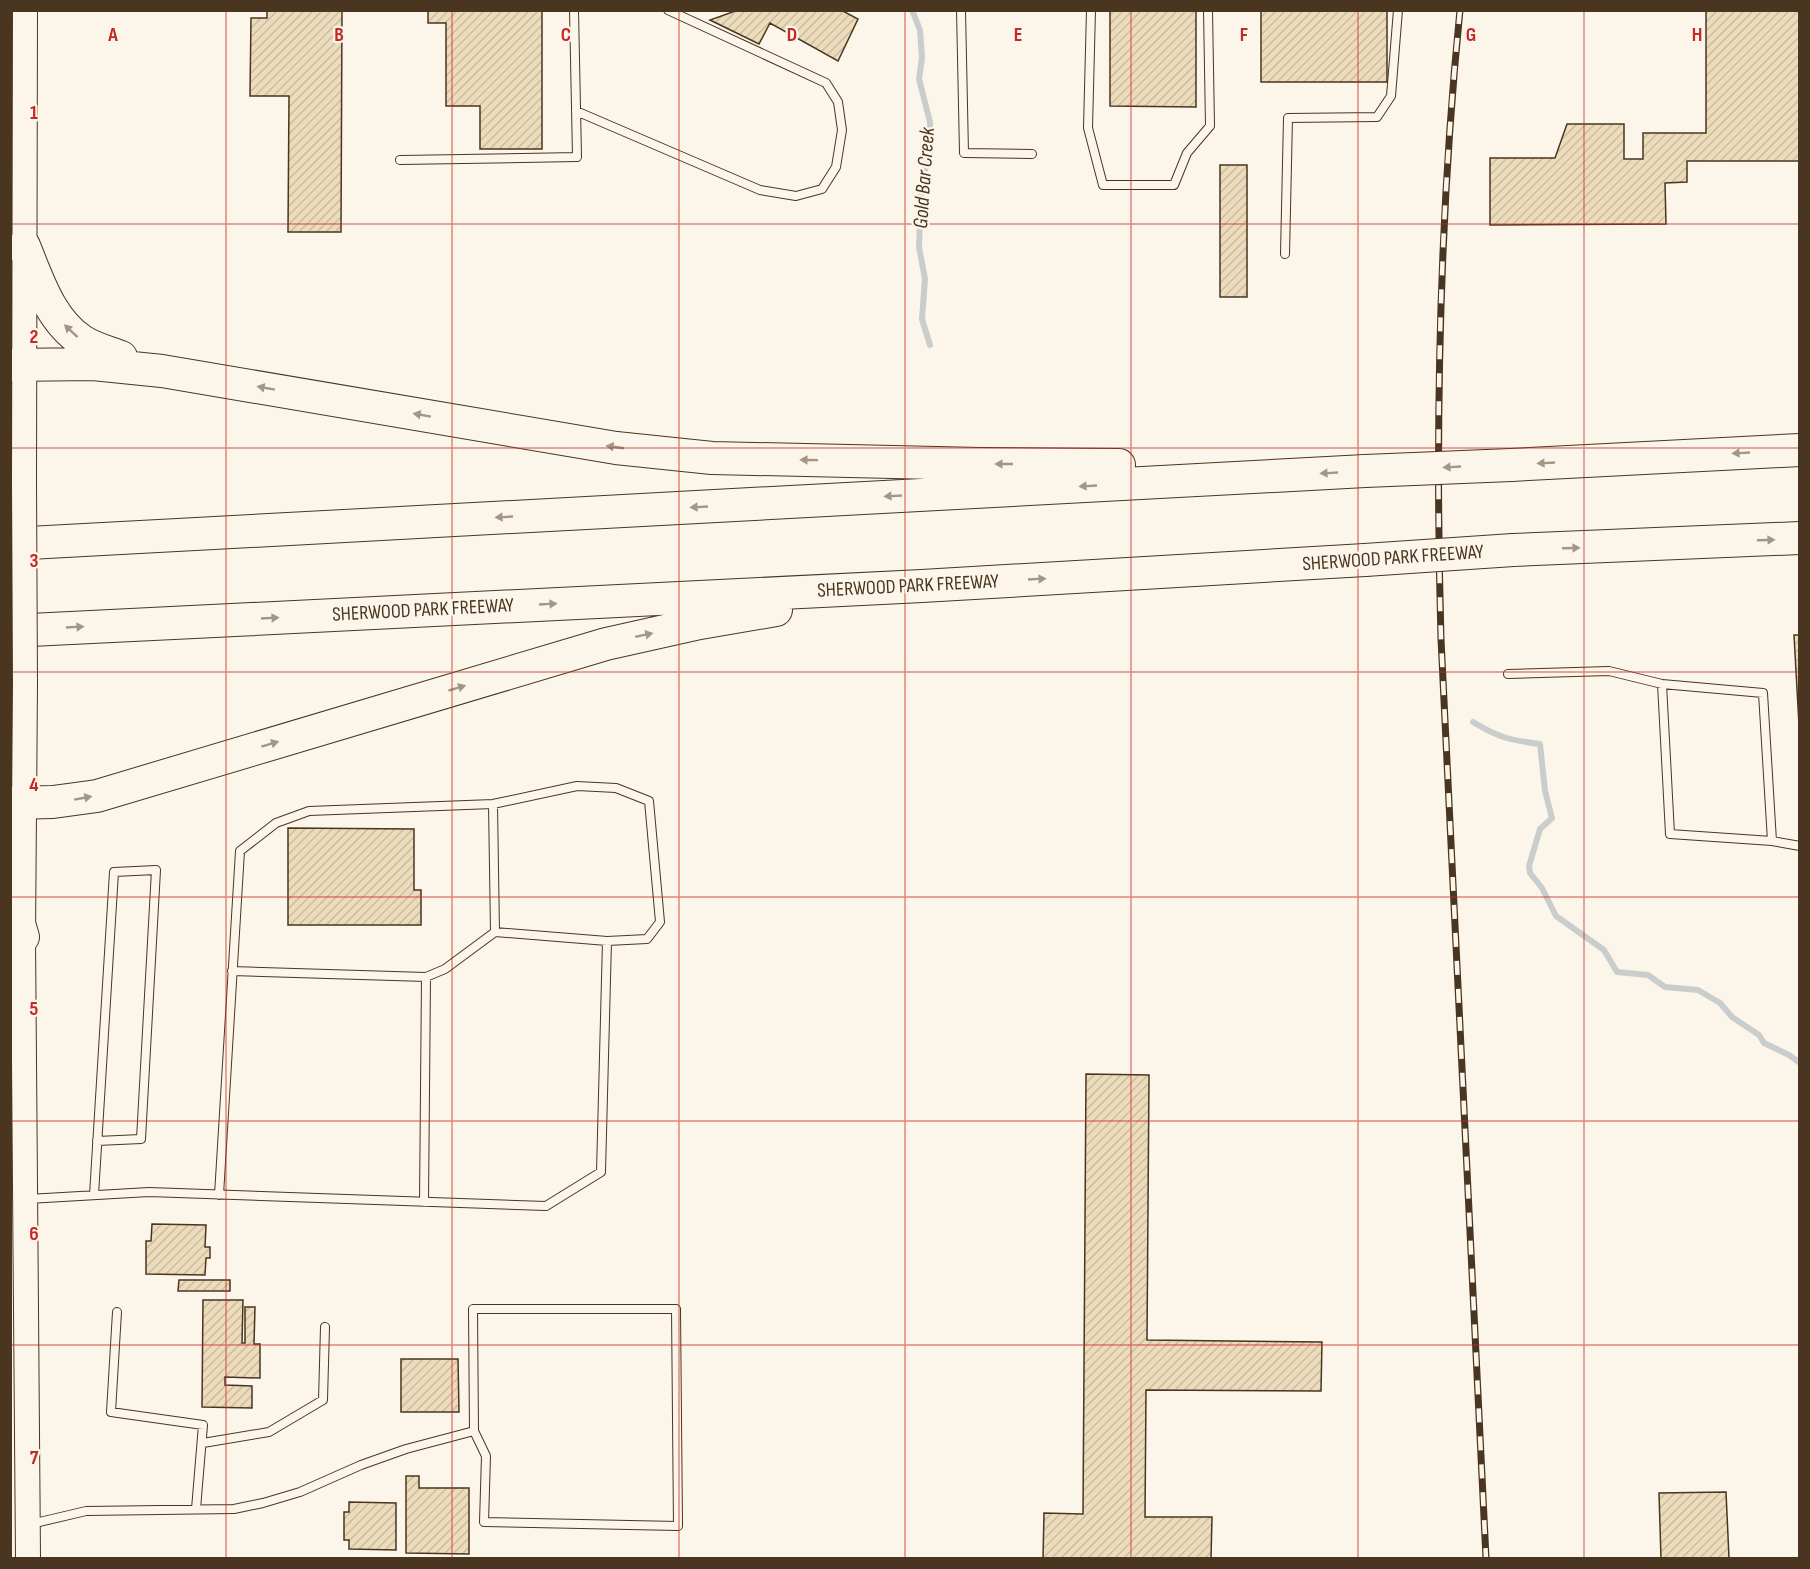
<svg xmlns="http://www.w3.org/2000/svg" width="1810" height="1569" font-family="'Sofia Sans Condensed',sans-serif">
<defs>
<pattern id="building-hatch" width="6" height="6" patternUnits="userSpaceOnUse" patternTransform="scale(1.5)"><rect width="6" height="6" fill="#ecdcbc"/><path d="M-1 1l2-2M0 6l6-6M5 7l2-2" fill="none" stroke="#ccbda1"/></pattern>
</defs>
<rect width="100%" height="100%" fill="#fbf6e9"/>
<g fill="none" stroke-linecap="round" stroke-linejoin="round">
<!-- stream -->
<path stroke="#c9cecd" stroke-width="6" d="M912,10L920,30L922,58L919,79L930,122V154L923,176L921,194L919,247L925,279L922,319L930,345
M1473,722C1499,738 1510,740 1540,744L1545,791L1552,818L1540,829L1529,866L1530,873L1542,888L1556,916L1604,950L1617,972L1648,975L1665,987L1698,990L1720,1003L1732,1017L1759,1035L1764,1043L1789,1055L1800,1063"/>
</g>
<!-- building -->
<path fill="url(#building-hatch)" stroke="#4a3520" stroke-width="1.5" d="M267,10H342L341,232H288L289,96H250L251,18H267Z
M428,10H542V149H480V106H446V23H428Z
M738,10H841L858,19L838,61L770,23L759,44L710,20Z
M1110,10H1196V107L1110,106Z
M1261,10H1387V82H1261Z
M1706,10H1800V161H1687V182L1665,183L1666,224L1490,225V158H1555L1567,124H1624V159H1643V133H1706Z
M1220,165H1247V297H1220Z
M1794,635H1800V743Z
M288,828L414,829V890H421V925H288Z
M1086,1074L1149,1075L1147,1340L1322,1342L1321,1391L1146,1390L1145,1517H1212L1211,1558H1043L1044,1513L1083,1514Z
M152,1224L206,1225L205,1247H210V1258H206L205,1275L146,1274V1241H151Z
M179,1280H230V1291H178Z
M203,1300H243L242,1343H245V1307H255L254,1344H260V1378L225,1377V1385L252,1386V1408L202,1407Z
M401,1359H458L459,1412H401Z
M406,1476H419V1488H469V1554L406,1553Z
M1726,1492L1729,1558H1661L1659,1493Z
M349,1502L396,1503V1550L349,1549V1540H344V1512H349Z"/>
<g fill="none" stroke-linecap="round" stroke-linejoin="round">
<!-- lane casing -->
<g stroke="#4a3520" stroke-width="10">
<path id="lane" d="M961,10L964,153L1032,154
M1091,10L1088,128L1103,185H1174L1187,153L1210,126L1208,10
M576,111L760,190L796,196L822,189L836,167L842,130L838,102L826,83L668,10
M400,160L577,157L574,10
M1285,254L1288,118L1377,117L1391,96L1398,10
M1508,674L1609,671L1662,684L1763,693L1772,841
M1662,684L1670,834L1772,841L1800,846
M232,971L426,977L445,969L495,932L493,804
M94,1195L114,872L156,870L141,1139L97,1141
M219,1195L240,851L276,823L309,811L493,804L577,786L616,788L649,801L660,922L647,939L607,941L495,932
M28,1199L149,1192L546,1206L601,1172L607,941
M424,1202L426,977
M117,1312L111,1412L203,1425L196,1509
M203,1443L269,1432L323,1400L325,1327
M31,1524L86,1511L234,1509L263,1503L300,1492L361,1465L406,1449L474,1431L473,1309H676L678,1526L484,1522L486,1456L474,1431"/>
</g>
<!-- secondary casing -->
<g stroke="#4a3520" stroke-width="26">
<path id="secondary" d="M24,482L25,10
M25,684L23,937L28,1558"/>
</g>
<!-- highway casing -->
<g stroke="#4a3520" stroke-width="34">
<path id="highway" d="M24,246C38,280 50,320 82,341C94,349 108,352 121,357
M10,365L93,364L162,371L616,448L712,458L980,464L1119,465
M1511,465L1800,450
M10,544L1365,471
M1513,550L1800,538
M10,631L922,586L1365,560
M10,803L53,802L97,796L606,644L700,623L776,610
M10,893L23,937"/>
</g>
<!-- lane -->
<use href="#lane" stroke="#fbf6e9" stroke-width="8"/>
<!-- secondary -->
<use href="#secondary" stroke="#fbf6e9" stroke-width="24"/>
<!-- highway -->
<use href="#highway" stroke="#fbf6e9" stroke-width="32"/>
<!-- rail casing -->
<g stroke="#4a3520" stroke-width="7">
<path id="rail" d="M1460,10C1439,220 1435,429 1441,639L1486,1558"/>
</g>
<!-- rail -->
<use href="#rail" stroke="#fbf6e9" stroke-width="4.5" stroke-dasharray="14" stroke-linecap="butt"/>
<!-- secondary-bridge casing -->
<g stroke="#4a3520" stroke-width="26" stroke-linecap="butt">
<path id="secondary-bridge" d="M24,482L25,684"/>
</g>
<!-- highway-bridge casing -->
<g stroke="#4a3520" stroke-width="34" stroke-linecap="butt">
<path id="highway-bridge" d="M1365,471L1511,465
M1365,560L1513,550"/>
</g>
<!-- secondary-bridge -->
<use href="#secondary-bridge" stroke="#fbf6e9" stroke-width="24"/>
<!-- highway-bridge -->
<use href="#highway-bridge" stroke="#fbf6e9" stroke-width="32"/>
</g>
<!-- one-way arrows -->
<defs><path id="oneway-solid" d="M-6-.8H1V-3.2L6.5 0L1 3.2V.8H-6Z" transform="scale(1.5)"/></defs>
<g fill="#a29684">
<use href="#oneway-solid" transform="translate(71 331) rotate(-137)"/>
<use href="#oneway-solid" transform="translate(266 388) rotate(-170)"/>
<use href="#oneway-solid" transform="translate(422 415) rotate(-170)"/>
<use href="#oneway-solid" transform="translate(615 447) rotate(-172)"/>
<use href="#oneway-solid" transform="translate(1741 453) rotate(177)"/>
<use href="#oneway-solid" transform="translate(809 460) rotate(-179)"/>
<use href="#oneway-solid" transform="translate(1546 463) rotate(177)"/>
<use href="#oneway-solid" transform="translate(1004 464) rotate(-180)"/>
<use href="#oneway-solid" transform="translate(1452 467) rotate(177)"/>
<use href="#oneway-solid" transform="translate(1329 473) rotate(177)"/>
<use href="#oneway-solid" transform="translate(1088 486) rotate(177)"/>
<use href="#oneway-solid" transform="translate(893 496) rotate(177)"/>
<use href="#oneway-solid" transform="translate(699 507) rotate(177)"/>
<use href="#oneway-solid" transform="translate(504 517) rotate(177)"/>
<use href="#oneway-solid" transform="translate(1766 540) rotate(-2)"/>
<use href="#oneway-solid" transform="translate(1571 548) rotate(-2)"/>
<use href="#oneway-solid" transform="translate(1037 579) rotate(-3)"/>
<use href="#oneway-solid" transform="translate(548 604) rotate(-3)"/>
<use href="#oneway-solid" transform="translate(270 618) rotate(-3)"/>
<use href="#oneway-solid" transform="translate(75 627) rotate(-3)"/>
<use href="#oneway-solid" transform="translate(644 635) rotate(-12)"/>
<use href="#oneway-solid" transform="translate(457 688) rotate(-17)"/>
<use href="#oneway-solid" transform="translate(270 744) rotate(-17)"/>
<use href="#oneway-solid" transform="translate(83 798) rotate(-10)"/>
</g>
<!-- grid -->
<path fill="none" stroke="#c62828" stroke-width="1.5" stroke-opacity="0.55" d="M226,10V1558M452,10V1558M679,10V1558M905,10V1558M1131,10V1558M1358,10V1558M1584,10V1558M10,224H1800M10,448H1800M10,672H1800M10,897H1800M10,1121H1800M10,1345H1800"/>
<g text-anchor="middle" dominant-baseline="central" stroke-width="4.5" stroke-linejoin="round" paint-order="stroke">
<!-- street labels -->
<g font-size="20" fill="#4a3520" stroke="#fbf6e9">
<text transform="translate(1393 558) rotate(-4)">SHERWOOD PARK FREEWAY</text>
<text transform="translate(908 586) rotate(-3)">SHERWOOD PARK FREEWAY</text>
<text transform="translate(423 610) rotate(-3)">SHERWOOD PARK FREEWAY</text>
</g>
<!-- water labels -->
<g font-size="21" font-style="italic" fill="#4a3520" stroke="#fbf6e9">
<text transform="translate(924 178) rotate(-86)">Gold Bar Creek</text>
</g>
</g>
<g font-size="20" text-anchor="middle" font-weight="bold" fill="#c62828" stroke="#fbf6e9" stroke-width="4.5" stroke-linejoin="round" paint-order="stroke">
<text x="113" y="41">A</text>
<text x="339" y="41">B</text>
<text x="566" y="41">C</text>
<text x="792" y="41">D</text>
<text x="1018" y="41">E</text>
<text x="1244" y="41">F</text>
<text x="1471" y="41">G</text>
<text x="1697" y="41">H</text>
<text x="34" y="119">1</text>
<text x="34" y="343">2</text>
<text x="34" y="567">3</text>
<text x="34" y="791">4</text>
<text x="34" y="1015">5</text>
<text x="34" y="1240">6</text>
<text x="34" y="1464">7</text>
</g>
<!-- border -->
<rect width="1810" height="1569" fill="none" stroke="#4a3520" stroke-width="24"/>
</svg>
